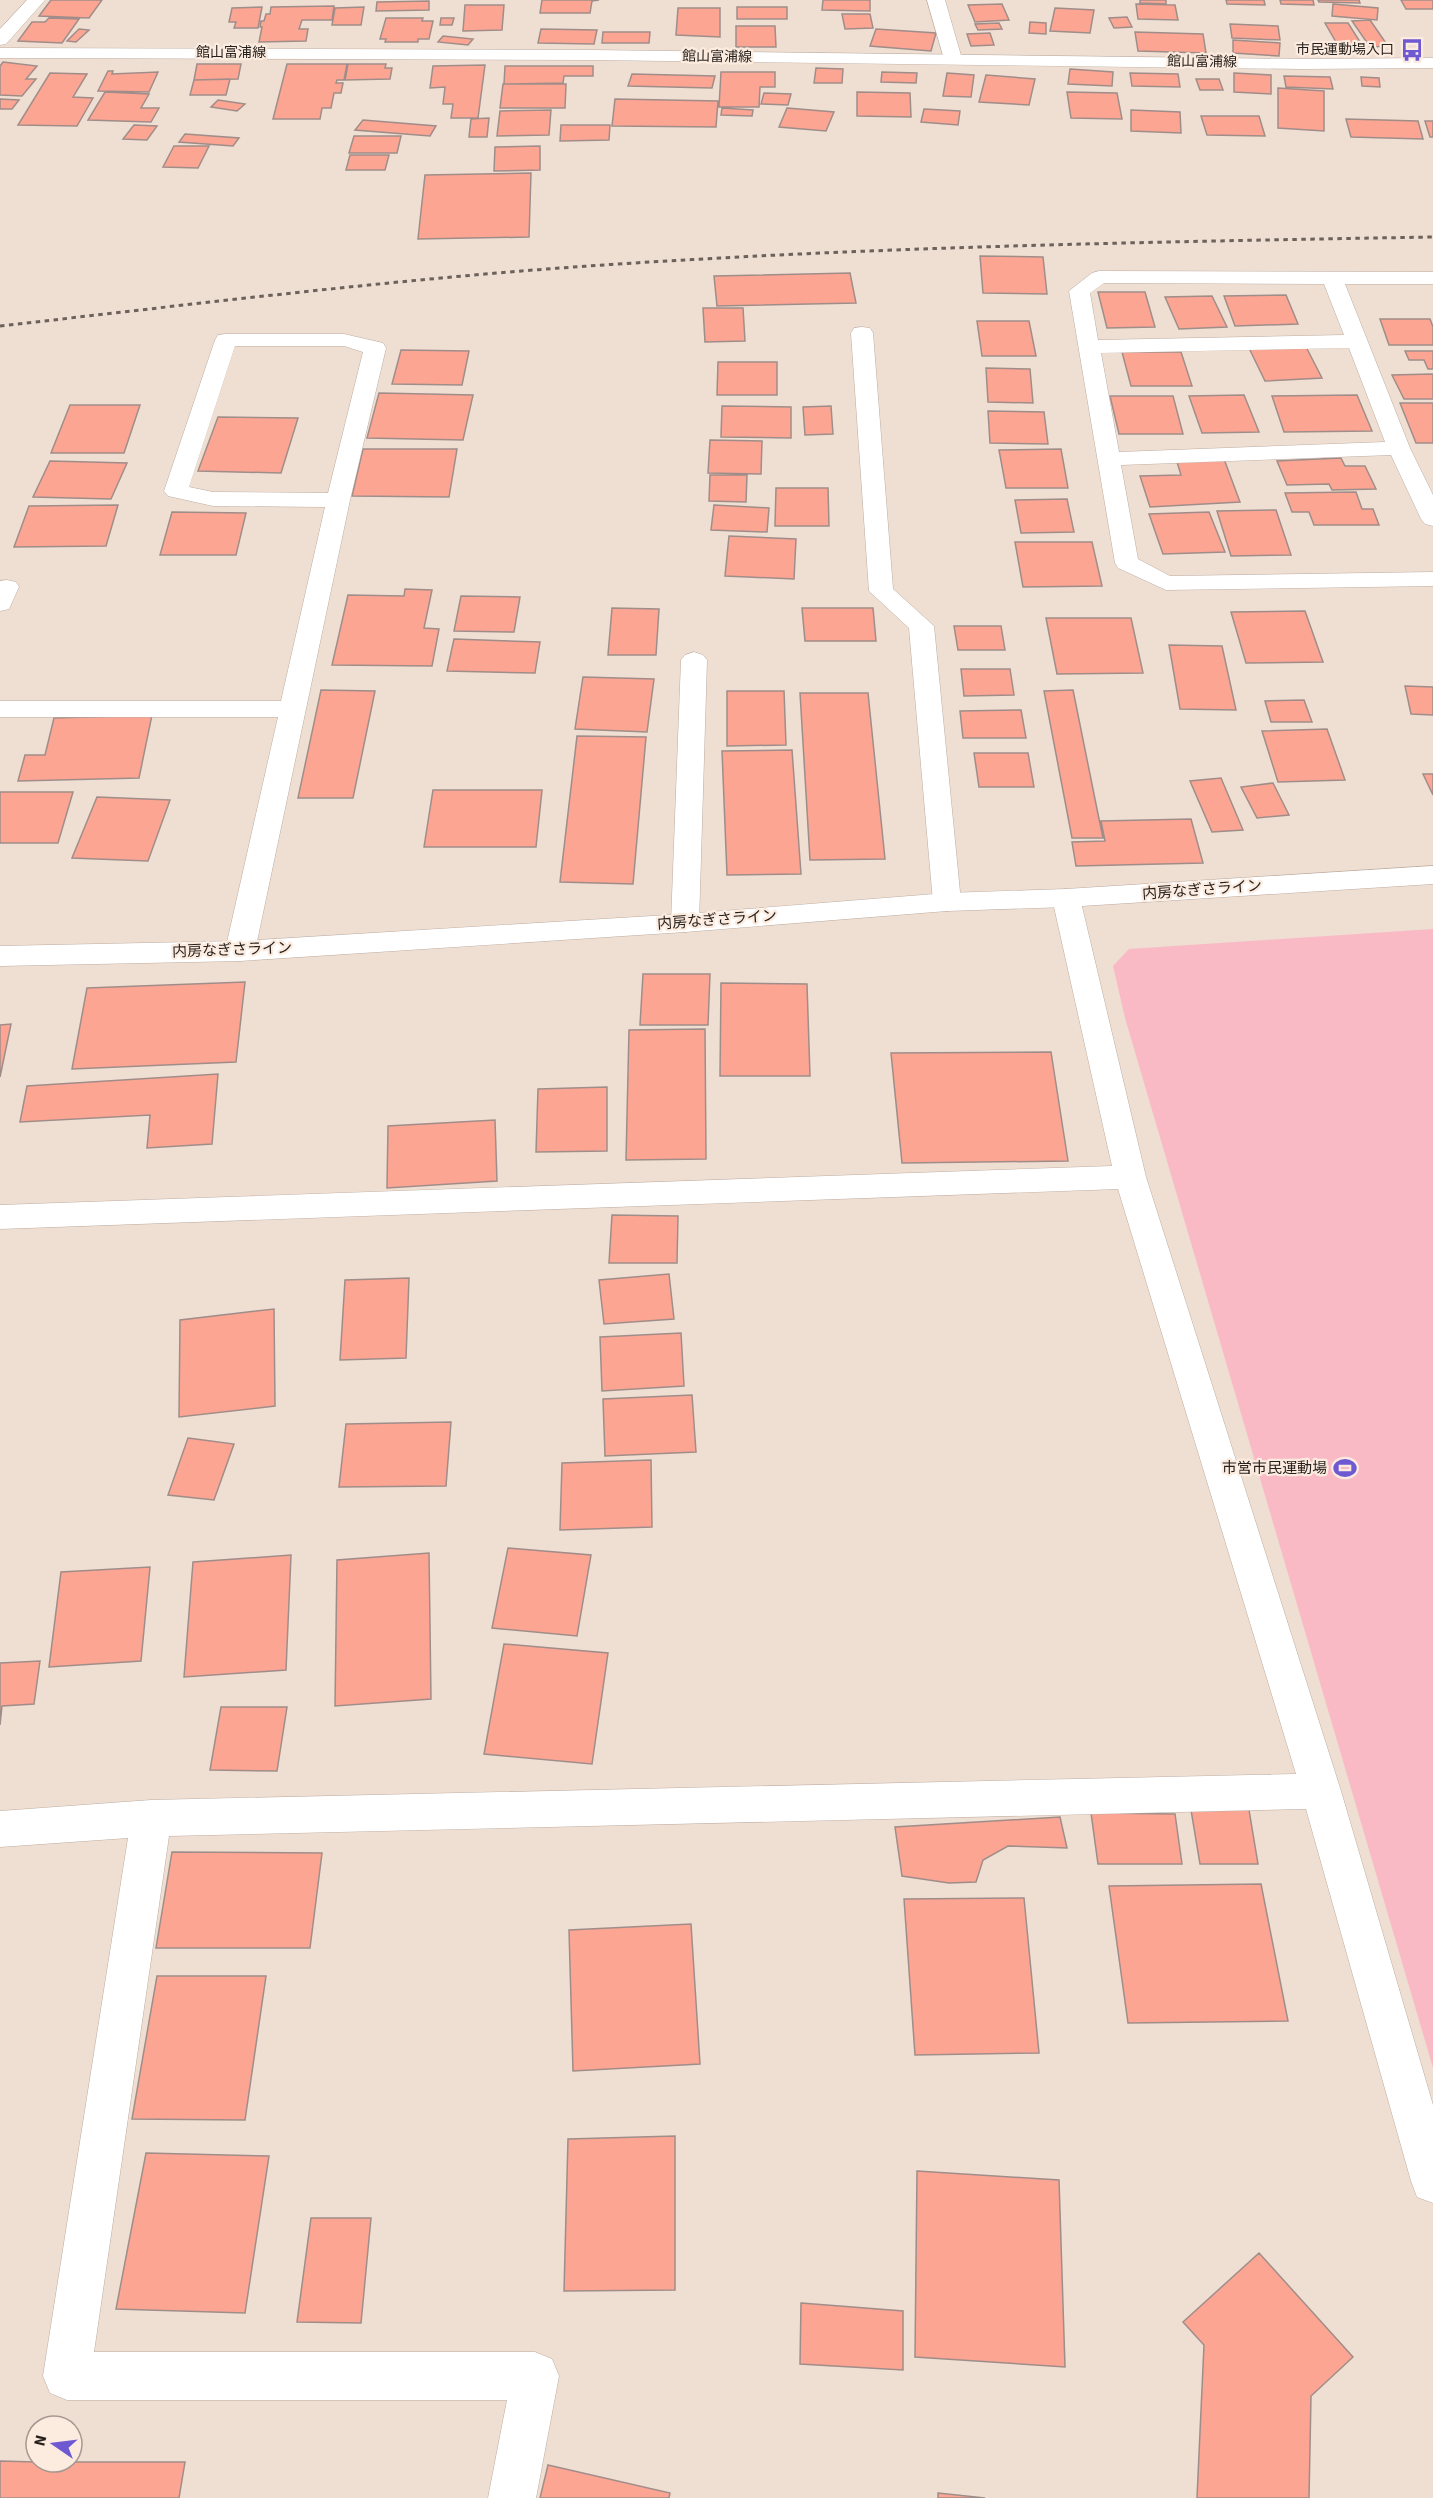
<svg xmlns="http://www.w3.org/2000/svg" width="1433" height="2498" font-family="'Source Sans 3','Noto Sans JP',sans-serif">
<rect width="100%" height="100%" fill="#efded2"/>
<!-- green -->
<path fill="#f9bac6" d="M1433,929V2068L1125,1018L1113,966L1129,949Z"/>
<!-- building -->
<path fill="#fda593" stroke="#a08d89" stroke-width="1.5" d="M51,0H102L89,18L39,16Z
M542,0H599L592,1L590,13H540Z
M823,0H870V11L822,10Z
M1140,0H1166V4L1140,3Z
M1226,0H1264L1265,5L1227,4Z
M1280,0H1313L1314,5L1281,4Z
M1318,0H1359L1360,3L1319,2Z
M1401,0H1433V9H1406Z
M429,1V10L376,11L377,2Z
M1002,4L1009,20L975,22L968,5Z
M1136,4L1175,5L1178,20L1138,19Z
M1333,4L1378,8L1377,20L1332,16Z
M465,5H504L502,30L463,31Z
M334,6L332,20H302L299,29H308L306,41L259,42L262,27H260L261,21H264L266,14H270L271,7Z
M262,7L258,28H234L236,22H229L232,8Z
M364,7L361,25H332L335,8Z
M737,7H787V19H737Z
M678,8H720V37L676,35Z
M1055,8L1094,10L1090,33L1050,31Z
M842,14H870L873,28L845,29Z
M1127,17L1132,27L1114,28L1109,18Z
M49,18L79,19L62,43L18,41L32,22H45Z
M386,18H423L422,21H433L429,39H418V42H385L386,39H380Z
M441,18H454L452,25H440Z
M1370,20L1388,46L1370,47L1352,21Z
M1030,22L1046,23V34L1029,33Z
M999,23L1002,29L978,30L975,24Z
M1325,23H1348L1364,48L1340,49Z
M1230,24L1278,26L1280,40L1232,38Z
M736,26H775L776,47H736Z
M79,29L89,30L76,42L67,41Z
M541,29L597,30L594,44L538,43Z
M876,29L936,33L931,51L870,46Z
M603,32H650L649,43H602Z
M1135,32L1203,34L1206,53L1138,51Z
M990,33L994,45L971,46L967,34Z
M443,36L473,39L468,45L438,42Z
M1233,40L1280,43L1279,56L1233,53Z
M3,62L37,66L26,79H36L22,96L0,95V66Z
M197,64H241L238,79L194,80Z
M287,64H347L344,80H337L336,83H343L341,93H334L331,108H322L320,119H273Z
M348,64H386L385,68H392L390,79L345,80Z
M485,65L478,118H451L453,104H443L445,87L430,88L433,66Z
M505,66H593V76H564L563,83L504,84Z
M816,68L843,69L842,83H814Z
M1070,69L1113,72L1112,86L1068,84Z
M108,71H113L112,74L158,72L149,92L98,91Z
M721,72H775V87H760L759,107H719Z
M882,72L917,73L916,83L881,82Z
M50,73L87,74L73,97L93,98L77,126L18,125Z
M947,73L974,75L971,97L943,96Z
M1130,73L1178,74L1180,87L1132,86Z
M1234,73L1271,75V94L1234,92Z
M632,74L715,76L712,88L628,86Z
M986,75L1035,79L1029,105L979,102Z
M1284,76L1330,77L1333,89L1286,87Z
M1361,77L1379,78L1380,87L1362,86Z
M230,79L226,95H190L194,80Z
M1196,79H1219L1223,90H1200Z
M503,84H566L565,108H500Z
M1278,88L1324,91V131L1278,128Z
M105,92L149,94L141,108H159L151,122L88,120Z
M857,92L910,93L911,117L857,116Z
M1067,92L1117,93L1122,119L1071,118Z
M764,93L791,94L788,105L761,104Z
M0,99L19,100L12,109H0Z
M615,99L718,101L716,127L612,126Z
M218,100L245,104L237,111L211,107Z
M722,108L753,110L752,116L721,115Z
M787,108L834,112L826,131L779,127Z
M924,109L960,111L958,125L921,122Z
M551,110L549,135L497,136L500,111Z
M1131,110L1180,112L1181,133L1131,131Z
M1201,116H1259L1265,136L1207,135Z
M489,118L487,137H469L471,119Z
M1346,119L1418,121L1423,139L1351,137Z
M363,120L436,126L430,136L355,130Z
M1425,121H1433V137H1430Z
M134,125L157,126L147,140L123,139Z
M561,125H610L609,140L560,141Z
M185,134L239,138L233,146L179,142Z
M354,136H401L397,153H349Z
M174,146H209L198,168L163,167Z
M540,146V170L494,171L495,147Z
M350,155H389L385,170H346Z
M531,173L529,237L418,239L425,175Z
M980,256L1043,257L1047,294L983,293Z
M850,273L856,303L717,306L714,276Z
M1098,292H1145L1155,327L1107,328Z
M1286,295L1298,324L1235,326L1224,296Z
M1212,296L1227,327L1179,329L1165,297Z
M703,308H743L745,341L705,342Z
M1380,319H1430L1433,327V345H1389Z
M977,321H1029L1036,356H982Z
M1304,343L1322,378L1265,381L1248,346Z
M401,350L469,351L462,385L392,384Z
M1405,351H1433V369H1428L1424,360H1409Z
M1122,352H1181L1192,386H1131Z
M718,362H777V395H717Z
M986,368L1030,369L1033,403L988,402Z
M1433,374V399H1404L1392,375Z
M379,393L473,395L463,440L367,438Z
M1244,395L1259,432L1202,433L1189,396Z
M1357,395L1372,431L1284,432L1272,396Z
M1110,396H1173L1183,434H1119Z
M1400,403H1433V443H1416Z
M70,405H140L124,453H51Z
M722,406L791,407V438L721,437Z
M831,406L833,434L805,435L803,407Z
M988,411L1044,412L1048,444L990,443Z
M218,417L298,418L281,473L198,471Z
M710,440L762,441L761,474L708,473Z
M363,449H457L449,497L352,496Z
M1061,449L1068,488H1006L999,450Z
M1341,458L1345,466H1365L1376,489L1332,490L1329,484L1287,485L1277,461Z
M1224,459L1240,502L1150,507L1140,476L1181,475L1177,462Z
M50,461L127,463L111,499L33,497Z
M710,475H747L746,502L709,501Z
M776,488H828L829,526H775Z
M1356,492L1362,509H1373L1379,525H1314L1309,512H1292L1285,493Z
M1067,499L1074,532L1021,533L1015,500Z
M118,505L106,546L14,547L29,506Z
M714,505L769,508L767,532L711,530Z
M1276,510L1291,555L1231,556L1217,511Z
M172,512L246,513L236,555H160Z
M1209,512L1225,552L1163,554L1149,514Z
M729,536L796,539L794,579L725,576Z
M1015,542H1092L1102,586L1023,587Z
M405,589L432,590L424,628L439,629L432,666L332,665L348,595L404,596Z
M461,596L520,597L514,632L454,631Z
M612,608L659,609L656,655H608Z
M802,608H873L876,641H805Z
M1305,611L1323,662L1246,663L1231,612Z
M1046,618H1131L1143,673L1057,674Z
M954,626H1001L1005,650H958Z
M454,639L540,642L535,673L447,671Z
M1169,645L1222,646L1236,710L1180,709Z
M961,669H1010L1014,695L964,696Z
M583,677L654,679L647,732L575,729Z
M1405,686L1433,687V715L1411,714Z
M321,690L375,691L353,798H298Z
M1073,690L1098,814L1103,838H1072L1044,691Z
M727,691H784L786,745L727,746Z
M800,693H868L885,859L810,860Z
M1304,700L1312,722H1271L1265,701Z
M1021,710L1026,738H963L960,711Z
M152,715L139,778L18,781L25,755H45L54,718Z
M1327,729L1345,780L1278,782L1262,731Z
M577,736L646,737L633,884L560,882Z
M792,750L801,874L727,875L722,751Z
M974,753H1028L1034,787H979Z
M1423,774H1433V795Z
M1221,778L1243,830L1212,832L1190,781Z
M1273,783L1289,815L1257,818L1241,787Z
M433,790H542L536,847H424Z
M0,792H73L58,843H0Z
M97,797L170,800L148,861L72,858Z
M1191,819L1203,863L1076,866L1072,842L1105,841L1101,821Z
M643,974H710L708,1025H640Z
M245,982L236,1062L72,1069L87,988Z
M721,983L807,984L810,1076H720Z
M11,1024L0,1077V1025Z
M705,1029L706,1159L626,1160L629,1030Z
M1051,1052L1068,1161L902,1163L891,1053Z
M218,1074L212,1144L147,1148L150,1115L20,1122L27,1086Z
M607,1087V1151L536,1152L538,1089Z
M495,1120L497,1181L387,1188L388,1126Z
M612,1215L678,1216L677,1263H609Z
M669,1274L674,1319L604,1324L599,1280Z
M409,1278L406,1358L340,1360L345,1280Z
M274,1309L275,1406L179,1417L180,1320Z
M681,1333L684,1386L602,1391L600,1337Z
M692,1395L696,1452L605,1456L603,1399Z
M451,1422L446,1486L339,1487L346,1424Z
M188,1438L234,1444L214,1500L168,1495Z
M651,1460L652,1527L560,1530L562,1463Z
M508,1548L591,1555L577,1636L492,1628Z
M429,1553L431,1699L335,1706L337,1560Z
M291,1555L286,1670L184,1677L193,1562Z
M150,1567L141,1661L49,1667L61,1572Z
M504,1644L608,1653L592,1764L484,1754Z
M40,1661L34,1704L2,1706L0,1725V1663Z
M221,1707H287L277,1771L210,1770Z
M1191,1810H1249L1258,1864H1200Z
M1091,1813L1175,1814L1182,1864H1098Z
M1060,1817L1067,1848L1008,1846L983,1860L976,1882L949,1883L902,1876L895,1827Z
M172,1852L322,1853L310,1948H156Z
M1261,1884L1288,2021L1128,2023L1109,1886Z
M1024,1898L1039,2053L915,2055L904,1899Z
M691,1924L700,2064L573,2071L569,1930Z
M157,1976H266L245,2120L132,2119Z
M675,2136V2290L564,2291L568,2139Z
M146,2153L269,2156L245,2313L116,2309Z
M917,2171L1059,2180L1065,2367L915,2357Z
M311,2218H371L361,2323L297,2322Z
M1259,2253L1353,2357L1311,2396L1309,2498H1197L1204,2345L1183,2322Z
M801,2303L903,2311V2370L800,2364Z
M0,2461L36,2462H185L179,2498H0Z
M548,2465L670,2493L669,2498H540Z
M938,2493L985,2498H938Z"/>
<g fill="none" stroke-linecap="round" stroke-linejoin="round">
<!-- street casing -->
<g stroke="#bdada2" stroke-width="1">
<path id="street" d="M27,0H45L6,44L0,45V29Z
M927,0H945L962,59L959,63H947L944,59Z
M1099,271L1433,272V284H1345L1410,448L1433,495V526L1425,524L1421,519L1391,455L1121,465L1138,559L1170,576L1433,572V586L1166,590L1118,568L1115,563L1069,291L1092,273ZM1104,283L1324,284L1344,335L1098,340L1090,293ZM1349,348L1385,442L1119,452L1101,353Z
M862,327L870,328L873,333L893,589L934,626L961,902L957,909L947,911L937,909L933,902L909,628L869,591L851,333L854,328Z
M226,334H344L383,343L386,348L350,500L255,951L250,958L240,961L230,958L225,951L278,717H0V701H281L325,507L213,506L168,496L164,491L215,340L218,335ZM235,346H344L363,352L328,493L213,492L189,487Z
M7,580L16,582L19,587L9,609L0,611V581Z
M694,652L703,655L707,660L699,923L695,930L685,932L675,930L671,923L681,660L685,655Z
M1066,889L1076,892L1080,898L1146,1177L1341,1791L1433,2105V2203L1417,2197L1411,2181L1306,1809L169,1836L94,2352H535L552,2359L559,2376L536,2498H488L507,2400H67L50,2393L43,2376L128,1838L0,1847V1811L151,1800L1296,1774L1118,1189L0,1229V1205L1112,1166L1052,898L1056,892Z"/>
</g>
<!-- secondary casing -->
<g stroke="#bdada2" stroke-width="1">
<path id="secondary" d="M0,48L591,50L1301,59L1433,58V68L1301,69L591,60L0,58Z
M1433,866V884L1066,907L947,911L685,932L240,961L0,966V946L240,941L685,914L947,893L1066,889Z"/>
</g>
<!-- street -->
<use href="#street" fill="#fff" fill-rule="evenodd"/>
<!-- secondary -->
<use href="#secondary" fill="#fff" fill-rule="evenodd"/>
<!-- rail -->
<path stroke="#6c625b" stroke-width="3" stroke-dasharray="4.5 4.5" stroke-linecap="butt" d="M0,326C186,305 373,282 560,268C851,247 1142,242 1433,237"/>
</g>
<!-- icons -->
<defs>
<g id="bus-bare" transform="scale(1.8)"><path d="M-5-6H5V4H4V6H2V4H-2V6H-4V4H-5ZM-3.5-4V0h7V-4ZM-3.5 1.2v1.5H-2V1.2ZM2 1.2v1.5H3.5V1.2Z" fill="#6f59d3" stroke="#fcebdf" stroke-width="2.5" paint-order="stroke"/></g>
<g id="stadium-bare" transform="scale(1.8)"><path d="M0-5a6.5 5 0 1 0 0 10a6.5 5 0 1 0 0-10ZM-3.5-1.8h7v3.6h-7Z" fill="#6f59d3" stroke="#fcebdf" stroke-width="2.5" paint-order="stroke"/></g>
</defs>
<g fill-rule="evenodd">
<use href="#bus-bare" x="1412" y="50"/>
<use href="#stadium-bare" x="1345" y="1468"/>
</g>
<g text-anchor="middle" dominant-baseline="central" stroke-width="4.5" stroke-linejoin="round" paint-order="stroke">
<!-- far-poi labels -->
<g font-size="14" fill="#251f1b" stroke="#fcebdf" text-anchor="end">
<text x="1394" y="50">市民運動場入口</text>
</g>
<!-- far-street labels -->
<g font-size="14" fill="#251f1b" stroke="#fcebdf">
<text x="231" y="53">館山富浦線</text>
<text transform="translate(717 57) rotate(1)">館山富浦線</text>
<text transform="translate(1202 62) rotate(1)">館山富浦線</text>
</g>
<!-- street labels -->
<g font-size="15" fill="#251f1b" stroke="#fcebdf">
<text transform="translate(1202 890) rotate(-4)">内房なぎさライン</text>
<text transform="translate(717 920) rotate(-4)">内房なぎさライン</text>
<text transform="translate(232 950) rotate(-2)">内房なぎさライン</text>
</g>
<!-- poi labels -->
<g font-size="15" fill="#251f1b" stroke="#fcebdf" text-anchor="end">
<text x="1327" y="1468">市営市民運動場</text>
</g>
</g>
<!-- north arrow -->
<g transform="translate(54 2444) rotate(284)"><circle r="28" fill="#fcebdf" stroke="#a69991" stroke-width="1.5"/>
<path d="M0-4.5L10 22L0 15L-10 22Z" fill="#6f59d3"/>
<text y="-9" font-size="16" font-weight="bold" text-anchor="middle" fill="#251f1b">N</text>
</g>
</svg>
